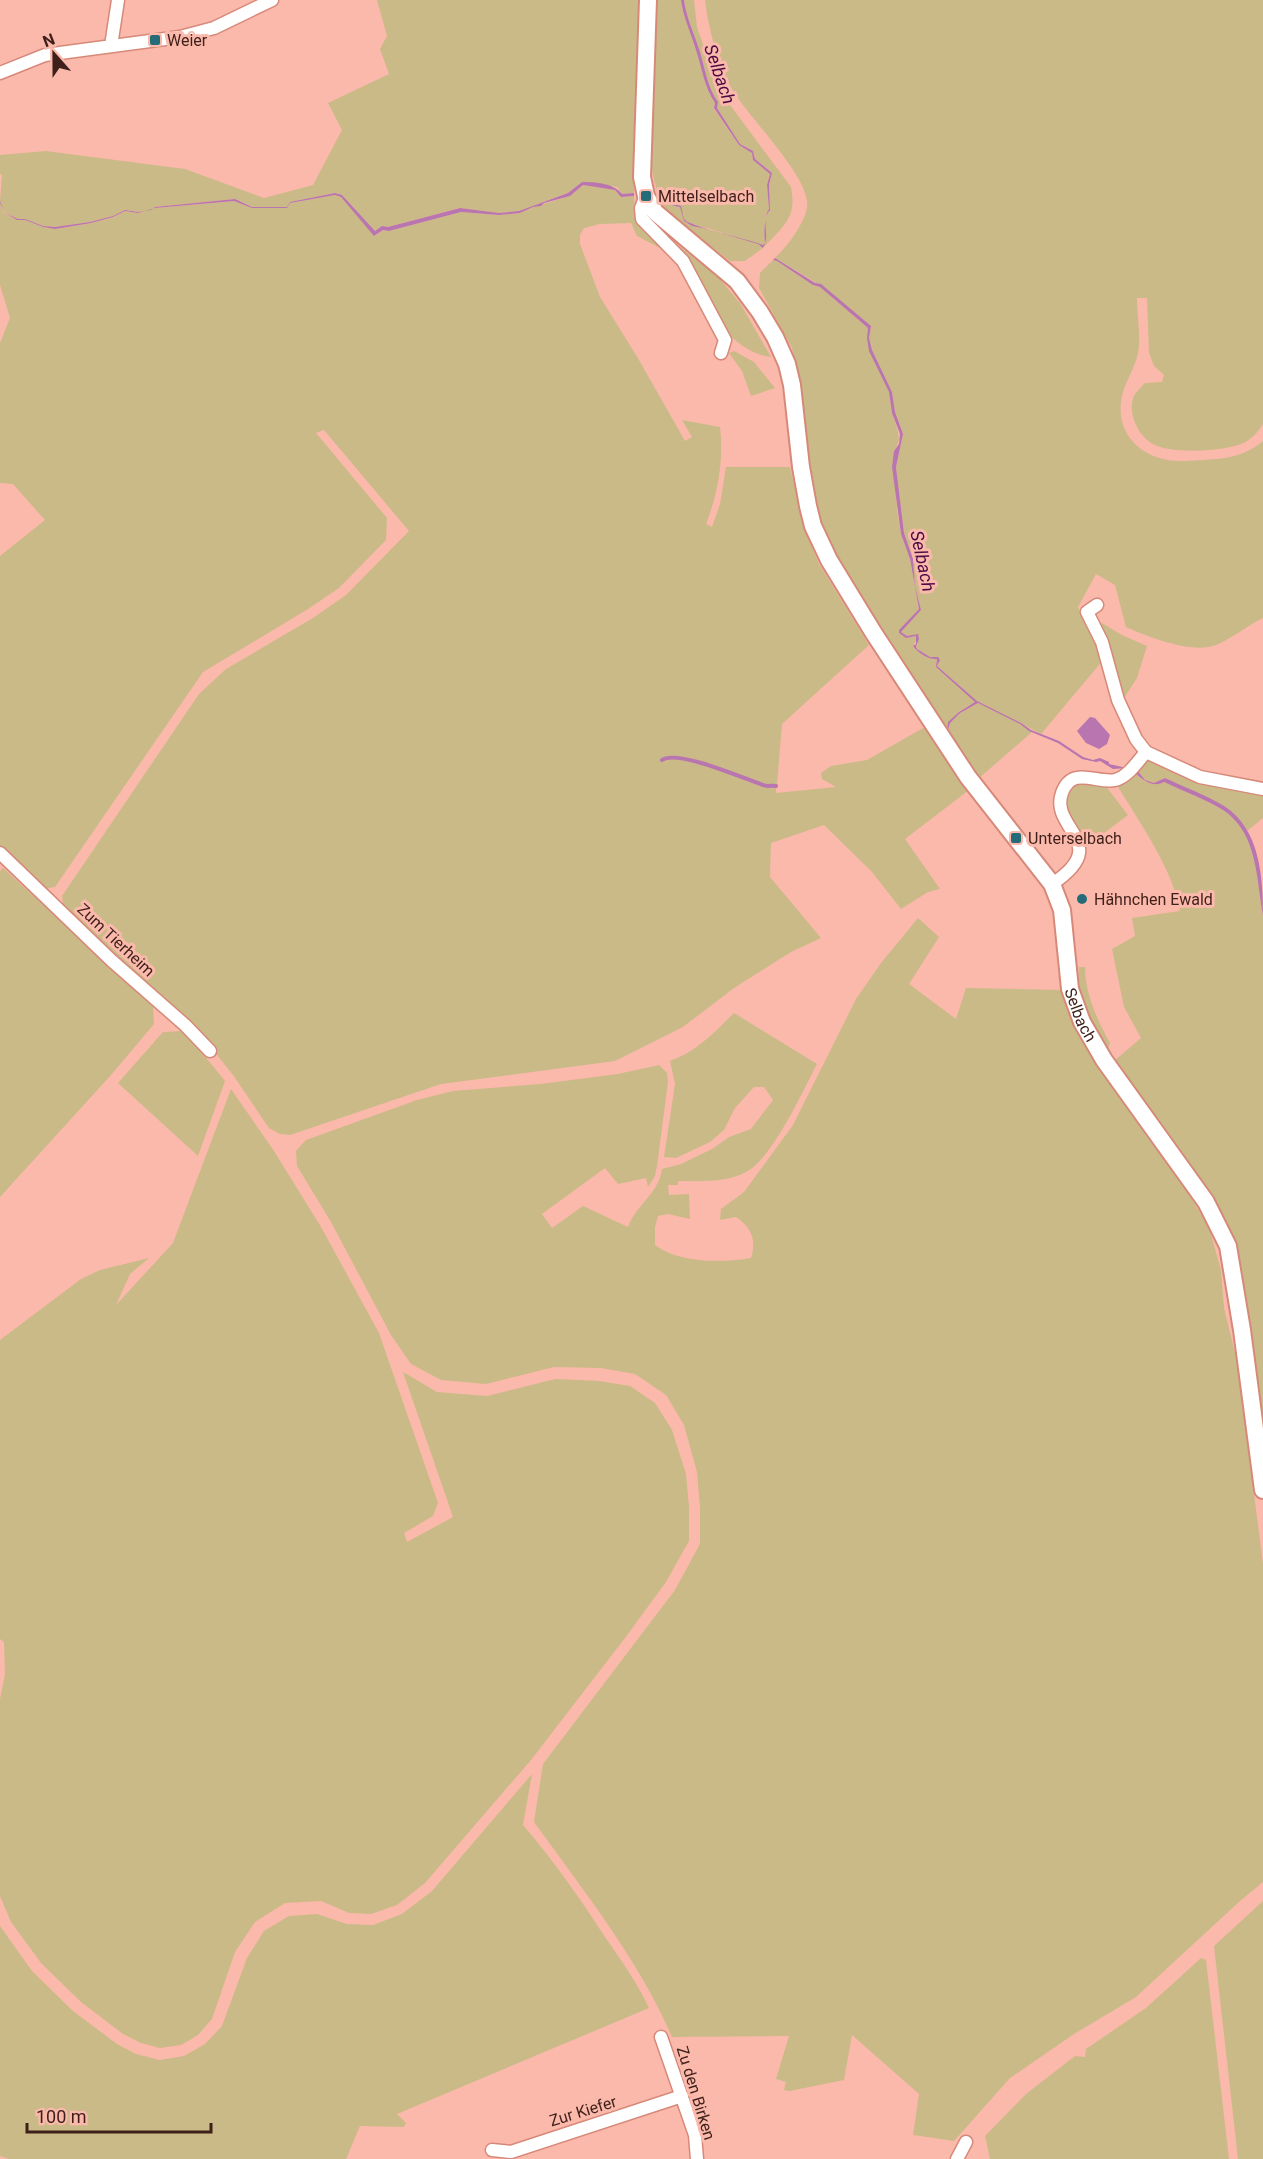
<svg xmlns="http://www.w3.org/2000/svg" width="1263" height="2159" font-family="Roboto,sans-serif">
<rect width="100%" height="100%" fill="#fbb9ab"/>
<!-- green -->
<path fill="#caba87" d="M377,0H641L634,193L622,194L617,187L582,182L568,193L519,211L499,213L459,208L388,227L382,226L375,231L342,195L335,193L290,202L287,207L279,208H287L290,203L335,195L341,197L375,236L383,230L389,231L461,212L499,215L520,213L533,207L570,196L583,185L615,190L621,197L634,196L636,223L668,252L637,236L631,223L600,224L584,228L580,235V244L600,297L639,360L685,441L692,437L682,420L720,427C724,459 718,494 706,524L712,527L720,504L726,467H790L804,528L819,564L869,645L782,724L777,785C772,784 767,786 763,784C734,774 696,754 665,757L661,761L672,758L687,760L754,781L765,787H776V793L836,787L822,779L821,773L831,766L867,760L925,727L969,790L905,839L940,889L928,892L901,909L872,872L824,825L771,843L770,877L821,938L791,952L734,988L683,1027L615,1061L441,1084L290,1135L280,1134L269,1128L233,1075L201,1035L64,910L62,896L199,694L226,669L313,618L346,595L409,531L324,430L316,433L387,518L386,540L339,588L308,609L203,672L55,887L41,889L0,850V556L45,520L13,484L0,483V343L10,318L0,285V203L4,213L17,220H25L43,227L55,229L91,223L113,217L125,211L138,213L155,208L234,201L252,208L261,207H252L235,199L155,207L151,210L138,212L125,210L113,216L90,222L55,227L43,226L25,219H18L5,213L0,201L2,175L0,174V155L46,151L185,169L264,198L313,185L342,130L328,103L389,74L380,49L387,36Z
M656,0H681C683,17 691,33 696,50C702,68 704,88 715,103L714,109L739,145L752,153L753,160L770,174L767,185L769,209C762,218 766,234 764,246L707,228L692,225L685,220L682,211L684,221L692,226L707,229L758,244L763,248L745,261H730L675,218L660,202L653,176L650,154Z
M684,0H694L697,27L719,90L791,187C797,218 784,225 764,247C768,234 762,219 770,209L769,185L772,173L755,159L753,151L740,144L717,108L718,102C707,87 705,67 699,49C694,33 686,17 684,0Z
M705,0H1263V424C1259,431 1253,437 1247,441C1230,452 1173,454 1155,445C1139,438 1128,415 1133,398C1135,393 1141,387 1145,383L1162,382L1164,375L1154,366L1149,353L1147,298H1137C1137,314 1141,338 1138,353C1135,367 1127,379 1123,392C1111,435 1145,463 1185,461C1214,459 1240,461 1263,441V618C1246,626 1231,640 1213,646C1190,653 1148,637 1126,627L1115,585L1096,574L1078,607L1104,659L1041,734L977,701L937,666L939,663L938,657H930L917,649L916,647L918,645V634L907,636L901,632L921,610L915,586L913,559L904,533L896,467L903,434L895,412L892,392L872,350L869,338L871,326L813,281L775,258C788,245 803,226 807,208C812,177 744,114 729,84C717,61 708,26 705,0Z
M653,226L716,275L740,303L771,357C752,355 737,343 723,329Z
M773,260L777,261L813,285L820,287L868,328C865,350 880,368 888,389C891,397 890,407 893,416C897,430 903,438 894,451L897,510L901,534L910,559L919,609L899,630V633L906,638L916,636L917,639L913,646C918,653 929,660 937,659L936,667L976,702C960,709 953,716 946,731L835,555L821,521L812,482L801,390L792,348L759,288L760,273Z
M734,351L754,362L775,388L751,396L742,371L729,353Z
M1102,623L1122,635L1147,646L1137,678L1124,698L1108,638L1100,625Z
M978,703L1020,724L1032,732L978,779L947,733L950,723L960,713Z
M1149,760L1263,794V818L1247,831L1231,812L1165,778L1154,783L1145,780L1137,770L1141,764Z
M1135,773C1143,781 1153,788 1164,782C1183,791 1205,799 1223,810C1258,833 1256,879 1263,915V1439L1237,1247L1227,1222L1204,1186L1114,1061L1141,1038L1124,1007L1112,949L1135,936L1132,918L1180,911C1173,869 1139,822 1117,785L1130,779Z
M1086,781L1105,785L1128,815L1083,849C1073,825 1048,790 1086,781Z
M3,868L153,1005L154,1024L111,1075L0,1197V871Z
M918,918L939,937L909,984L956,1019L966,988L1064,990L1103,1070L1190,1195L1210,1231L1221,1270L1224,1308L1237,1361L1263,1564V1882L1240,1901L1136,1997L1074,2034L1010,2078L954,2141L913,2135L919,2094L852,2035L844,2080L790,2091L784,2090L786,2082L776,2079L789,2036L672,2037C639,1960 583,1890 534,1822L543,1764L675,1590L700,1544V1507L697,1472L684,1425L666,1395L635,1374L601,1368L554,1367L486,1384L441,1380L411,1364L391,1335L331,1222L297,1166L296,1151L306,1140L417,1100L453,1091L540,1084L618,1074L659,1065L667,1073L668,1082L657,1166L655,1176L648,1187L646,1178L618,1184L605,1168L542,1214L552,1228L583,1206L628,1227C636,1205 659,1193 662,1169L681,1164L712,1149L729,1137L751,1129L773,1100L764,1087H754L735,1108L724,1130L710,1142L676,1158L664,1157L675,1084L670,1061C696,1052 715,1032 734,1013L817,1064C803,1091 772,1159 746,1172C726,1183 700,1181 678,1181V1185H668L669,1195L689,1194L690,1219L668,1214L658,1216L655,1227V1245C678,1263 723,1263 751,1258C757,1240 751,1227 736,1217L720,1220L721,1209L744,1192L793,1125L856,999L881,963Z
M1079,967H1085C1085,993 1097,1020 1110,1043L1108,1049H1106C1091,1026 1076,995 1079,967Z
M181,1031L194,1043L225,1081L198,1156L118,1083L163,1032Z
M231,1089L274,1151L321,1227L379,1333L438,1503L433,1516L404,1533L407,1542L453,1517L403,1372L437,1392L487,1396L555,1379L599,1381L630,1386L655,1403L672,1430L686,1474L689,1507V1541L666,1582L625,1638L531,1760L425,1883L397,1905L371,1914L349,1913L321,1901L285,1903L255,1922L235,1952L212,2019L198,2035L181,2045L160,2048L141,2043L123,2034L81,2002L41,1963L11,1922L0,1896V1699L5,1674L4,1642L0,1639V1340L81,1279L100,1270L149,1258L130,1274L116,1305L173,1243Z
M532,1774L523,1825C553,1860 580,1898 605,1937C621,1960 637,1982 649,2008L397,2114L406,2123L404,2127L360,2126L346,2159H9L0,2156V1926L32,1971L73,2011L117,2044L136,2054L160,2060L184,2056L205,2044L222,2026L247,1958L264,1931L289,1916L317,1914L347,1924L373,1925L402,1914L432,1891Z
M1263,1901V2159H1238L1214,1946Z
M1201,1958L1206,1960L1229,2159H990L985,2136L1026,2094L1075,2056L1085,2057L1086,2049L1146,2008Z"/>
<!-- water -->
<path fill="#b975af" d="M681,0H684C686,17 694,33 699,49C705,67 707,87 718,102L717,108L740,144L753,151L755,159L772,173L769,185L770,210C760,220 771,236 763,248L758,244L707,229L692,226L684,221L680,207L667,204L664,201L681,206C682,210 683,217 685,220C689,226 751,240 763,245L765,243C764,235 764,215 769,209L767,185L770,174L753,160L752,153L739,145L714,108L715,103C704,87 702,68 696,50C691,33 683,17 681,0Z
M582,182C595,182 613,183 622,194L634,193V196L621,197L615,190L583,185L570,196L544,203L541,206L533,207L520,213L499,215L461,212L389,231L383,230L374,236L341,197L335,195L290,203L287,208H252L234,201L155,208L138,213L125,211L113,217L91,223L55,229L43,227L25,220H17L5,213L0,203V201L5,213L18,219H25L43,226L55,227L90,222L113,216L125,210L138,212L151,210L155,207L235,199L252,207H287L290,202L335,193L342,195L375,231L382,226L388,227L460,208L499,213L519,211L568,193Z
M775,258L815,283L821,284L871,326L869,338L872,350L892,392L895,412L903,434L896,467L904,533L913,559L915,586L921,610L901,632L907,636L918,634L919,639L916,647L917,649L930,657H938L940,660L937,666L977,701L1021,723L1031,730L1059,741L1083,757L1093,760L1100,758L1109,762V764L1127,768L1113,769L1100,761L1096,762L1082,759L1058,743L1029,731L1020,724L978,703L960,713L950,723L947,733L948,722L959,712L975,702L936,667L937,659C929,660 918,653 913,646L916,644V636L906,638L899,633V630L919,609L910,559L901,534L892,467L894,451L899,444L900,434L892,413L889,392L869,351L867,338L868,328L820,287L813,285L777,261L773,260Z
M1090,717L1095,718L1110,735L1107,744L1099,749L1086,743L1077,731Z
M1137,770L1145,780L1154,783L1165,778C1184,787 1206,795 1224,806C1260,829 1263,877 1263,915C1256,879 1258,833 1223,810C1205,799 1183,791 1164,782C1153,788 1144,781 1135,773Z"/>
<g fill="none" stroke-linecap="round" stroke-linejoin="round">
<!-- stream -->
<path stroke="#b975af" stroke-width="4" d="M662,760C677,749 745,779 763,785C767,787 772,785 776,786"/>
<!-- street casing -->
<g stroke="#d78979" stroke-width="15">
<path id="street" d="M111,46L118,0
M0,73L45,55L180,37L214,28L272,0
M646,196L641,208L642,219L683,261L725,340L721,353
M1146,752L1200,777L1263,789
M0,853L111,960L185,1025L210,1051
M1052,884C1114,843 1049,829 1062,793C1072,765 1097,784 1115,780C1128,777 1138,761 1146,752L1136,739L1118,700L1102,642L1087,612L1097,605
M661,2037L695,2135L697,2159
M492,2150L511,2152L682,2096
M957,2159L966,2142"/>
</g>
<!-- secondary casing -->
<g stroke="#d78979" stroke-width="20">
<g id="secondary">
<path id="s1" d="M648,0L642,177L646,196L655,212L737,281L760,312L775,337L787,364L792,385L801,467L808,506L813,526L829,560L873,632L968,777L1052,884L1062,910L1070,989L1082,1022L1104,1060L1206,1202L1228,1246L1242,1330L1263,1490"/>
</g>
</g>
<!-- street -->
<use href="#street" stroke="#fff" stroke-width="12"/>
<!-- secondary -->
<use href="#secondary" stroke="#fff" stroke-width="16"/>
</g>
<!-- markers -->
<g fill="#256c79" stroke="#fbb9ab" stroke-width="2">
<rect x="149" y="34" width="12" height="12" rx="3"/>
<rect x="640" y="190" width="12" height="12" rx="3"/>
<rect x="1010" y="832" width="12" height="12" rx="3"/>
<circle cx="1082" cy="899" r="6"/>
</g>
<g text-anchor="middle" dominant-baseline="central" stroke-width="6" stroke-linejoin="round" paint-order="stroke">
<!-- poi labels -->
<g font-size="16" fill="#3e1f19" stroke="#fbb9ab" text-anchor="start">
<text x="167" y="40">Weier</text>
<text x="658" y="196">Mittelselbach</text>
<text x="1028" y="838">Unterselbach</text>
<text x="1094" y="899">Hähnchen Ewald</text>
</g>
<!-- street labels -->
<g font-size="16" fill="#3e1f19" stroke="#fbb9ab">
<text transform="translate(116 940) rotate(43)">Zum Tierheim</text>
<text stroke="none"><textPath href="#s1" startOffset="1150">Selbach</textPath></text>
<text transform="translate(696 2093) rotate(73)">Zu den Birken</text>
<text transform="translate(583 2111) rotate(-17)">Zur Kiefer</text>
</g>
<!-- water labels -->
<g font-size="18" font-style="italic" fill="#4b0c45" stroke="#fbb9ab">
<text transform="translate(720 74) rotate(71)">Selbach</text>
<text transform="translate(923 561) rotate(78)">Selbach</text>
</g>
</g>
<!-- north arrow -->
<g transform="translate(54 54) rotate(339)" stroke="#fbb9ab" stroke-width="4.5" paint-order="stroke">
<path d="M0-4.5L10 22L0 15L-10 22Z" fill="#3e1f19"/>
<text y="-9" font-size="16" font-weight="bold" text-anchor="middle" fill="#3e1f19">N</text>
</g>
<!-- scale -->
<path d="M27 2123v9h184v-9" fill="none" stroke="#3e1f19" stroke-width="3"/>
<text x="36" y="2123" font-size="18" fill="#3e1f19" stroke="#fbb9ab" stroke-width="4.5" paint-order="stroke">100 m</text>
</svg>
